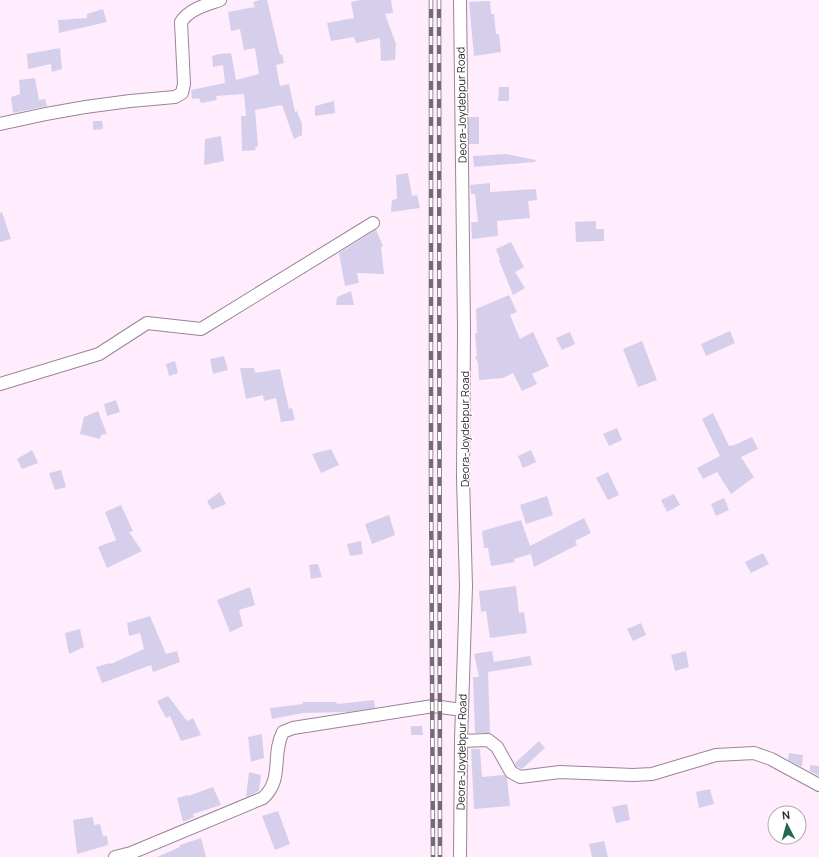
<svg xmlns="http://www.w3.org/2000/svg" width="819" height="857" font-family="Manrope,sans-serif">
<rect width="100%" height="100%" fill="#ffecfd"/>
<!-- building -->
<path fill="#d6cfec" d="M260,0H267L280,55L282,54L284,63L276,65L280,86L289,84L295,112L297,111L302,124V135L294,139L282,105L255,110L258,146L255,147L256,150L242,151L241,116H246L244,94L216,96L217,100L201,103L199,98L192,99L191,90L225,83L223,65L213,67L212,56L219,54L231,53L236,80L259,74L255,48L244,50L240,29L231,31L228,12L255,7L253,2Z
M360,0H391L393,13L385,14L396,44L395,60L381,61L380,38L356,43L354,37L331,41L327,23L354,18L351,2Z
M490,1L491,14H494L496,34H499L501,52L474,56L469,2Z
M103,9L107,22L59,33L58,20L87,18V14Z
M60,48L62,69L52,72L51,64L28,69L27,54Z
M35,78L39,100L45,99L47,106L13,113L11,97L20,94L19,80Z
M499,87H509V101H498Z
M334,101L335,113L315,116V106Z
M469,117H479V144H469Z
M93,121H102L103,129L93,130Z
M221,136L224,161L204,165L205,139Z
M506,154L536,160L535,162L474,167L473,156Z
M408,173L412,196L417,195L420,208L391,212L392,200L397,199L396,175Z
M490,183V192L536,189L537,200L528,201L530,218L497,221L498,236L472,239L471,222H478L475,194H471L470,185Z
M2,212L11,239L0,242V213Z
M596,221V229H604V241L576,242L575,222Z
M376,230L383,246L381,247L384,274L357,273L359,283L345,286L339,253Z
M511,242L524,267L515,272L525,288L513,295L499,260L500,259L496,249Z
M351,291L354,305H336L337,297Z
M509,295L517,312L510,315L520,339L533,332L549,366L532,374L537,384L522,391L513,373L503,378L479,380L478,363L475,357L477,356L475,333H477L476,309Z
M730,331L735,343L706,356L701,344Z
M570,332L575,344L562,350L556,338Z
M642,341L657,380L638,387L623,349Z
M224,356L228,370L213,374L210,359Z
M175,361L178,373L169,376L166,364Z
M240,368H254L255,373L280,369L289,409L292,408L295,420L281,422L276,398L264,401L263,395L246,399Z
M116,400L120,412L107,416L104,404Z
M98,411L107,434L101,435L100,439L80,434L84,417Z
M713,413L729,446L732,445V446L752,437L758,449L741,457L754,477L731,494L717,472L703,479L697,468L720,456L702,419Z
M617,428L622,440L609,446L603,434Z
M331,449L339,465L321,473L312,454Z
M32,450L38,463L22,469L17,459Z
M531,450L536,462L523,468L518,456Z
M61,470L66,487L55,490L49,473Z
M608,472L619,495L608,500L596,478Z
M220,492L226,504L212,510L207,501Z
M674,494L680,505L667,512L661,500Z
M547,496L553,515L526,524L520,505Z
M724,498L729,510L716,516L711,504Z
M121,505L133,531L129,532L142,551L107,568L98,547L116,540L105,512Z
M389,515L395,535L372,544L365,524Z
M584,518L591,533L575,541L577,545L534,567L531,554L514,559L515,562L491,566L488,548H484L482,531L521,520L530,546Z
M361,541L363,554L350,556L347,544Z
M763,553L769,564L751,573L745,562Z
M318,564L322,577L311,579L309,565Z
M516,586L519,613L524,612L527,633L490,638L486,611L481,612L479,591Z
M250,587L255,605L239,610L243,626L230,632L217,600Z
M150,616L166,654L177,651L180,662L153,672L151,665L102,683L96,667L110,663L111,664L144,649L140,633L129,636L127,623Z
M641,623L646,635L633,641L627,629Z
M80,629L84,647L69,654L65,633Z
M492,651L494,662L530,656L532,665L488,672L490,733H475L473,677H479L474,654Z
M686,651L689,667L675,671L671,655Z
M168,696L187,721L193,718L201,735L181,741L170,716L166,718L157,701Z
M374,700L375,708L349,712L303,713L272,719L270,708L303,704L302,702H336L337,704Z
M411,726H422L423,735H411Z
M262,734L264,758L251,762L248,737Z
M539,741L545,748L522,769L516,766L515,763Z
M471,749H480L482,777L504,775L507,778L510,806L474,809Z
M789,753L803,755L802,767L788,760Z
M810,765L819,766V776L810,771Z
M249,772L261,775L259,791L246,797Z
M213,787L221,805L193,814L194,817L183,822L177,798L188,795V796Z
M710,789L714,804L699,808L696,792Z
M627,804L630,820L616,823L612,807Z
M278,811L290,844L275,850L262,816Z
M93,817L94,825L100,824L103,836H107L108,845L77,854L73,820Z
M201,838L206,857H157L180,847V845Z
M604,841L608,857H592L589,844Z"/>
<g fill="none" stroke-linecap="round" stroke-linejoin="round">
<!-- minor casing -->
<g stroke="#988696" stroke-width="14">
<path id="minor" d="M0,124C58,110 116,101 175,97L182,93L184,84L181,22C189,9 206,5 220,0
M0,384L99,354L147,323L201,329L373,223
M461,741L488,740L497,747L511,772L520,777L560,772L633,775L652,774L716,755L754,753L771,759L819,785
M115,857L131,853L263,798C284,779 271,755 283,732L293,728L433,706L462,710
M460,857L461,741L466,586L463,478L464,329L460,0"/>
</g>
<!-- minor -->
<use href="#minor" stroke="#fff" stroke-width="12"/>
<!-- rail casing -->
<g stroke="#756a75" stroke-width="4.5">
<path id="rail" d="M431,0V479L433,857
M439,0L440,857"/>
</g>
<!-- rail -->
<use href="#rail" stroke="#fff" stroke-width="3" stroke-dasharray="9" stroke-linecap="butt"/>
</g>
<g text-anchor="middle" dominant-baseline="central" stroke-width="3" stroke-linejoin="round" paint-order="stroke">
<!-- street labels -->
<g font-size="11" fill="#2e272e" stroke="#fff">
<text transform="translate(461 105) rotate(-91)">Deora-Joydebpur Road</text>
<text transform="translate(464 429) rotate(-90)">Deora-Joydebpur Road</text>
<text transform="translate(461 752) rotate(-89)">Deora-Joydebpur Road</text>
</g>
</g>
<!-- north arrow -->
<g transform="translate(787 825) rotate(354)"><circle r="19" fill="#ffffff" stroke="#aba9ab"/>
<path d="M0-3L7 15L0 10L-7 15Z" fill="#266755"/>
<text y="-6" font-size="11" font-weight="bold" text-anchor="middle" fill="#2e272e">N</text>
</g>
</svg>
